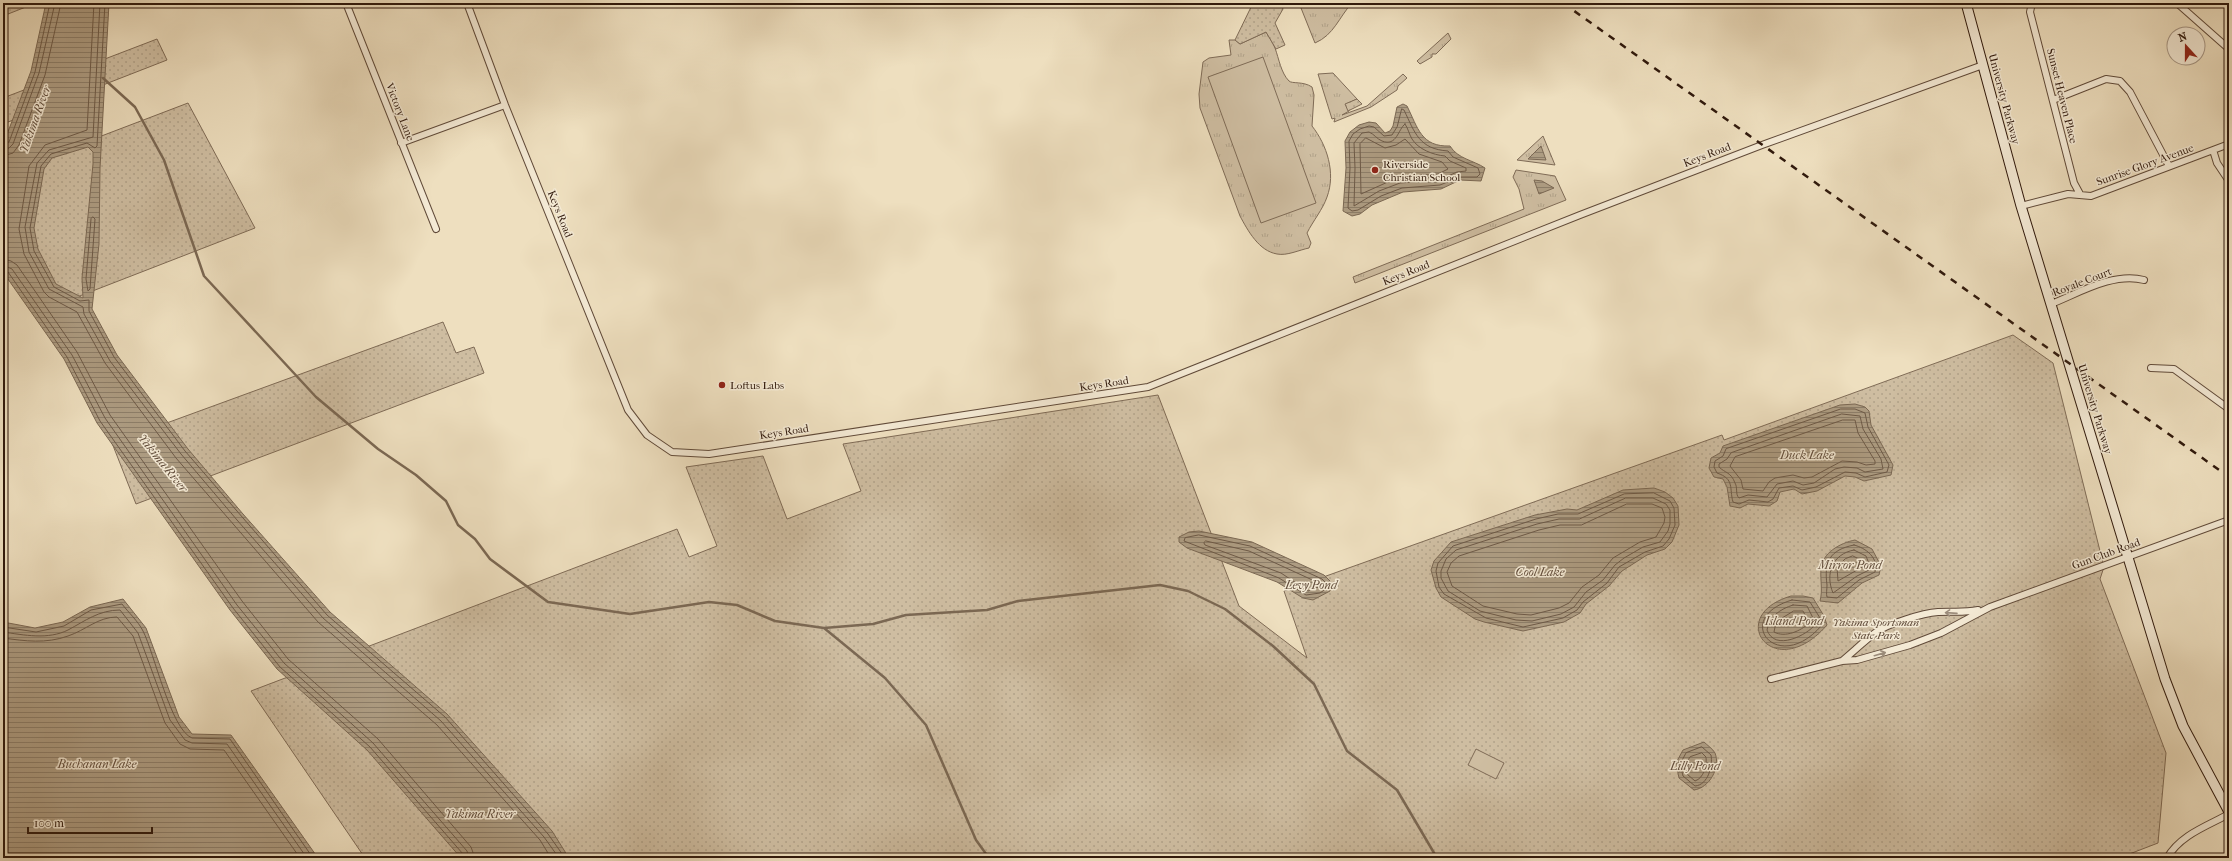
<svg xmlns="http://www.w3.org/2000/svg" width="2232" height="861" font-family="'IM FELL French Canon',serif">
<defs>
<pattern id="grass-tufts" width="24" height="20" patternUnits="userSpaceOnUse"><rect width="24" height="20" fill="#cebda1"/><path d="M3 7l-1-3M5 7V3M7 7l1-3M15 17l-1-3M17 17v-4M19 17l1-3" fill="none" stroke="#b1a289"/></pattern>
<pattern id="park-dots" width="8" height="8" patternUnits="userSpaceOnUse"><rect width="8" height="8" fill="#cebda1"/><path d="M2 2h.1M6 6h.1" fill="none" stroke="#b1a289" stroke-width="1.8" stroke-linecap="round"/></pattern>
<pattern id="water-rules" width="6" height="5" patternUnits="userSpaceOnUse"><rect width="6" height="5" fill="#ad9c82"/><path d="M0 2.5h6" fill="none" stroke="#8d7e69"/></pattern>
</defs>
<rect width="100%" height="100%" fill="#eedfbf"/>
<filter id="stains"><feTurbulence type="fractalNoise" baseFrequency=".005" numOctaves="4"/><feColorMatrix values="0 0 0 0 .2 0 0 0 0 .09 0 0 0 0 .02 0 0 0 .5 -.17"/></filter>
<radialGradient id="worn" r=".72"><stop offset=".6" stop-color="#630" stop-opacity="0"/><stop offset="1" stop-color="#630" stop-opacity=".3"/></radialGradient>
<!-- grass -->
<path fill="url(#grass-tufts)" stroke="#7f6b56" d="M1299,3H1352C1339,17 1334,35 1315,43Z
M1266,32C1269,37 1273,43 1275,48C1279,59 1281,73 1289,81C1292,84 1303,81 1312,87L1314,95L1312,126C1327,145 1336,173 1327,197C1323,209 1313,221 1307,233L1311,243L1309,248C1299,250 1287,256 1277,254C1259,251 1248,231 1240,216L1200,108L1199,94L1203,62L1209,58L1231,55L1229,40H1235L1240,44Z
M1448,33L1451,39L1436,54H1432V57L1420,64L1417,61Z
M1333,73L1357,99L1346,104L1349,111L1342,115L1367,106L1403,74L1407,78L1398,86L1397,90L1371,107L1334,122L1335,118L1332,119L1318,74Z
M1543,136L1555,165L1517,160Z
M1516,170L1555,176L1566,200L1355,283L1353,277L1524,209L1519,189L1513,177Z"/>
<!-- park -->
<path fill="url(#park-dots)" stroke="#7f6b56" d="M3,3H36L3,16Z
M1253,3H1281L1283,9L1275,23L1285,45L1276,49L1266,32L1240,44L1235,40Z
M157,39L167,60L3,124V98Z
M1357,99L1362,104L1348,111L1345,104Z
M188,103L255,228L59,304L7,172Z
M443,322L456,353L474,347L484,373L136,504L112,443Z
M2013,335L2053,363L2104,567L2100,579L2166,753L2158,843L2119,858H365L251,691L677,529L689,557L717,546L686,467L763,456L787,519L861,491L843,444L1158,395L1239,606L1307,658L1284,591L1722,435L1724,440Z"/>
<!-- garden -->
<path fill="#cebda1" stroke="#7f6b56" d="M1263,57L1316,203L1261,223L1208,77Z
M1476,749L1504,763L1496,779L1468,765Z"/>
<!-- water -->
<path fill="url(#water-rules)" stroke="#7b6853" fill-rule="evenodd" d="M46,3H109L100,168L99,244L92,309L117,355L188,449L243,514L330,612L447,714L552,831L569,858H461L367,750L277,669L230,610L97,423L64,359L3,272V145L31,71ZM88,147L93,152V164L82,278L83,298L56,284L38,249L34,228L44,169L52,158Z
M1403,104L1407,106C1418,128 1421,147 1450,146C1458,159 1473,160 1485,168L1481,181L1460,180L1441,189L1403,192L1372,205L1360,214L1352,216L1343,211L1346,168L1345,141L1350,132L1359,125L1369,122L1376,123L1385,133L1390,131L1393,126L1397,107Z
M1541,146L1546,160L1528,159Z
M1534,180L1542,181L1554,188L1539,194Z
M1855,404L1865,407L1869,411L1871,425L1893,465L1891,475L1864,481L1855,477L1845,476L1817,491L1802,494L1794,489L1780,492L1777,501L1769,506L1748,504L1740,508L1730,506L1727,487L1723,479L1714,477L1709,468L1711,458L1720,453L1723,446L1840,405Z
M1654,488L1665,492L1673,498L1678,506L1679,525L1672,542L1665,549L1647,555L1622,571L1609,586L1586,604L1580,613L1564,622L1523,631L1484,622L1475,619L1441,597L1436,588L1431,570L1434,561L1451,542L1535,515L1567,509L1577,510L1623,490Z
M1199,531L1252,542L1324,575L1330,581V591L1313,600L1303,598L1277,582L1187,548L1179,542V537L1189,532Z
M1855,540L1872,549L1881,566L1879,575L1862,583L1838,603L1820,601C1823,590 1820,580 1821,569C1822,553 1840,543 1855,540Z
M1791,596H1803L1813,598L1824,616L1827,625C1774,686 1723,616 1791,596Z
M123,599L146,628L179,717L192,734L231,735L318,858H3V622L35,628L63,622L90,607Z
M1704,742C1707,745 1713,749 1715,753C1721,768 1709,788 1694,790L1679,778L1676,763L1683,750Z"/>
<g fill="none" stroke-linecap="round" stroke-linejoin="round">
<!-- shore -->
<path stroke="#6e5a47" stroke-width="1" d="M94,3L87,130L45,145L29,166L19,229L24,254L44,292L49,297L77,312L105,363L176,458L318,622L437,725L540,840L551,858
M100,3L93,137L49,150L37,163L25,227L29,252L49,289L83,307L84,314L110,361L181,454L237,520L323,618L441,721L544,837L559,858
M105,3L97,146L95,148L87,143L51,154L41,166L30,228L34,251L54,287L80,301L89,300V311L114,357L185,451L327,615L445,717L548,834L565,858
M1402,109L1404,110C1415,133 1419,149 1448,151L1453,157L1478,168L1480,174L1477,177H1460L1440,185L1402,188L1381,196L1358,210L1352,211L1348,208L1350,168L1349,141L1353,134L1360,129L1369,126L1374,127L1384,136L1392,135L1397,127Z
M1405,124C1408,128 1409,134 1412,139C1418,149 1433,155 1445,156L1450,161L1466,168V171L1457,172L1439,180L1400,183L1379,191L1354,206L1355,168L1354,143L1362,133L1369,132C1374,134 1377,139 1382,141C1397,147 1398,129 1405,124Z
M1366,138L1385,148L1396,145L1405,139L1419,154L1442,162L1448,169L1438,174L1399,177L1361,194L1360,144Z
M3,144L9,142L35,72L50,3
M3,150L9,148L13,144L39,73L55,3
M3,156L13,153L19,145L45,75L61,3
M93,217L95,219L90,289L88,291L86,279L91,219Z
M3,259L11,261L17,265L77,352L110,415L242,601L288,659L378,739L471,847L475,858
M3,265L12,269L72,355L105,418L237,605L284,663L373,743L467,851L469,858
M3,270L8,272L67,357L100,421L233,608L280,667L370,747L463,854L464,858
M1841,409H1855L1865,413L1868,427L1889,465L1887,472L1865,477L1856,473L1845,472L1816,487L1802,490L1793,486L1779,488L1773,499L1768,502L1749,500L1739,504L1733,502C1729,488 1735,479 1717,473L1714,467L1715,461L1723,456L1726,449Z
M1842,414L1860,416L1863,429L1881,459L1883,469L1865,472L1857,468L1844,467L1835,469L1814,483L1803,485L1793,481L1777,484L1767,497L1748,495L1739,498C1735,494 1738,488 1735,483C1731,472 1725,473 1719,467V464L1727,459L1731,453Z
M1843,420H1855L1858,433L1875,461V464L1866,465L1857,462L1842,461L1812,477L1804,478L1793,475L1775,478L1769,482L1763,491L1743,489L1741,480L1730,466L1735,457Z
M1654,493L1670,501L1674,508L1675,525L1669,539L1663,546L1645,552L1619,567L1607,583L1583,602L1577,610L1563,618L1523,627L1486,618L1444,594L1439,587L1436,571L1438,563L1453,546L1536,519L1558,514H1578L1624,494Z
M1626,498H1653L1666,504L1670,510V524L1668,531L1660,542L1643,547L1624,558L1615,565L1603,580L1586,592L1574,607L1561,614L1532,621L1516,620L1480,611L1448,591L1441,578V571L1446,559L1456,550L1537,524L1559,519H1579Z
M1627,504H1652L1662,508L1665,517L1664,523L1656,537L1640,542L1613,558L1599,575L1582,587L1569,603L1559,608L1531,615L1517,614L1483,606L1452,586L1447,572L1451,563L1459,556L1539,530L1560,525H1581Z
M1199,535L1250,546L1322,579L1326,583L1327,588L1320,593L1306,595L1279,578L1184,541L1185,538Z
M1206,541L1249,551L1319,583L1321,586L1308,591L1281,573L1205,545L1204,543Z
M1854,545C1866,548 1879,558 1875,572L1859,580L1837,598L1827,597C1826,594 1827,589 1827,585C1824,562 1829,550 1854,545Z
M1854,550L1866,556L1871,569L1857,576L1833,593C1825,574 1832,554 1854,550Z
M1853,556L1861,560L1864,566L1838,581L1837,567L1845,559Z
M1792,600L1810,602L1820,618L1822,625C1778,677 1730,618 1792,600Z
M1793,605L1807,606L1816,624C1807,635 1775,652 1767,630C1769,617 1780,609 1793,605Z
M1794,611H1803L1809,623C1801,631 1785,638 1774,632L1776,622Z
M3,627L36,632L64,626L91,610L122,604C128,612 138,621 143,631C154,652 171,730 192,738L230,739L313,858
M3,632C24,635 48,640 68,630C85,621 99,610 120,610L138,633L170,720L185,740L192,743L227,744L307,858
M3,638C25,641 46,644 68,636C86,630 98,617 117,617L133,636L165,723L180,744L190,749L224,750L300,858
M1702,747L1711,755C1713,766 1708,785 1695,786L1683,776L1680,764L1686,753Z
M1702,753L1706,757C1707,765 1704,778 1695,781L1687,774L1685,765L1690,757Z"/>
<!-- stream -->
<path stroke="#7b6853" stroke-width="2.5" d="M103,78L135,107L164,160L204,276L316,397L378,449L416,475L446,501L458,525L475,539L490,559L548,602L630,614L709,602L737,605L775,621L824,628L885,678L926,725L976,840L989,858
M824,628L873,624L906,615L987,610L1018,601L1160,585L1188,591L1225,609L1273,646L1314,684L1347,751L1397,790L1437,858"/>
<!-- street casing -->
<g stroke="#604a39" stroke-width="8">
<path id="street" d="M346,3L436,229
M467,3L505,105L628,410L647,435L672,452L709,454L1148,387L1580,215L1762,145L1983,65
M2032,3L2030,12L2074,183L2080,194
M2177,3L2229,49
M2053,100L2106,79L2120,81L2130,92L2169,166
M401,143L505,105
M2213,150L2217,163L2229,181
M2021,206L2068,194L2091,196L2229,144
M2051,304C2079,293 2113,272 2144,280
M2151,368L2174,369L2229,409
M1842,661C1853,652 1863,642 1875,633C1887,624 1923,613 1938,612C1954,611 1962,613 1978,610
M1771,679L1842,661L1857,660L1910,645L1941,633L1990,607L2229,520
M2167,858C2180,835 2207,826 2229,814"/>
</g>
<!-- secondary casing -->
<g stroke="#30190c" stroke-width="11">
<path id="secondary" d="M1966,3L2021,206L2165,679L2183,726L2229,812"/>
</g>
<!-- street -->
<use href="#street" stroke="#f4ead5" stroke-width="6"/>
<!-- secondary -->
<use href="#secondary" stroke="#f4ead5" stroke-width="9"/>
<!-- rail -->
<path stroke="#30190c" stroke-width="2.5" stroke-dasharray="7 7" stroke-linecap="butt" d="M1563,3L2229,477"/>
</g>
<!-- one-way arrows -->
<defs><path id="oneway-shaft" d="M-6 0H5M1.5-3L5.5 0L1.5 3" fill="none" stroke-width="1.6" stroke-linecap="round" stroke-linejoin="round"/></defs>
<g stroke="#9c8c7b">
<use href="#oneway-shaft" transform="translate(1951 613) rotate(-176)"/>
<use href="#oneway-shaft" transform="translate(1880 654) rotate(-16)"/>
</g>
<!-- markers -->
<g fill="#8f2418" stroke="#f4ead5" stroke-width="1.5">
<circle cx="1375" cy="170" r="4"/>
<circle cx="722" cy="385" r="4"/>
</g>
<g text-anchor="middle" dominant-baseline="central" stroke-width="3" stroke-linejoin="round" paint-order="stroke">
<!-- street labels -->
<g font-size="11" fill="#30190c" stroke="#f4ead5">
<text transform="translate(2062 96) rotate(76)">Sunset Heaven Place</text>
<text transform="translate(2004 99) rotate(75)">University Parkway</text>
<text transform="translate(400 112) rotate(69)">Victory Lane</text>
<text transform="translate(1707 155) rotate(-21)">Keys Road</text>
<text transform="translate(2145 165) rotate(-20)">Sunrise Glory Avenue</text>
<text transform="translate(560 214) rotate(68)">Keys Road</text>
<text transform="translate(1406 273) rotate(-22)">Keys Road</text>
<text transform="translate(2082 282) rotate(-21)">Royale Court</text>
<text transform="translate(1104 384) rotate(-9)">Keys Road</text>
<text transform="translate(2095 409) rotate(73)">University Parkway</text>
<text transform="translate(784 432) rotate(-9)">Keys Road</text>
<text transform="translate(2106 554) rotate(-20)">Gun Club Road</text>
</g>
<!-- poi labels -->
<g font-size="11" fill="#30190c" stroke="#f4ead5" text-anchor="start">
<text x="1383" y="164">Riverside<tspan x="1383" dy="13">Christian School</tspan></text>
<text x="730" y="385">Loftus Labs</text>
</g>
<!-- park labels -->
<g font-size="11" font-style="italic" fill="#5f4a39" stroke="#f4ead5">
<text x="1876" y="622">Yakima Sportsman<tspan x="1876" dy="13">State Park</tspan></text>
</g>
<!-- water labels -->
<g font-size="12" font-style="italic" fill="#624d3b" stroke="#f4ead5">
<text transform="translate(35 119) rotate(-70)">Yakima River</text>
<text x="1807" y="455">Duck Lake</text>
<text transform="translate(163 463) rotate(51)">Yakima River</text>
<text x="1850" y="565">Mirror Pond</text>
<text x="1540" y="572">Cool Lake</text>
<text x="1311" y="585">Levy Pond</text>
<text x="1794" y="621">Island Pond</text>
<text x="97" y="764">Buchanan Lake</text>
<text x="1695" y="766">Lilly Pond</text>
<text x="480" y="814">Yakima River</text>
</g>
</g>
<!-- margin -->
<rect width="2232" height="861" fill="none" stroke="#eedfbf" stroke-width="16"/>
<rect x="4" y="4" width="2224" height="853" fill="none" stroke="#30190c" stroke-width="2"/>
<rect x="8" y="8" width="2216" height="845" fill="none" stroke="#30190c"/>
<!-- north arrow -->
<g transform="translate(2186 46) rotate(339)"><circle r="19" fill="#f4ead5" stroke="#a69685"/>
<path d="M0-3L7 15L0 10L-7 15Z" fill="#8f2418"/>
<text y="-6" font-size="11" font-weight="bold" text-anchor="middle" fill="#30190c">N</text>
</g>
<!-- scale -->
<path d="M28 827v6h124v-6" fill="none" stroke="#30190c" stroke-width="2"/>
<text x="34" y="827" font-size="12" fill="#30190c" stroke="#f4ead5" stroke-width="3" paint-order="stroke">100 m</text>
<rect width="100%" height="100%" filter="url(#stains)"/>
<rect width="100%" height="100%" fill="url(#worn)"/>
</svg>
